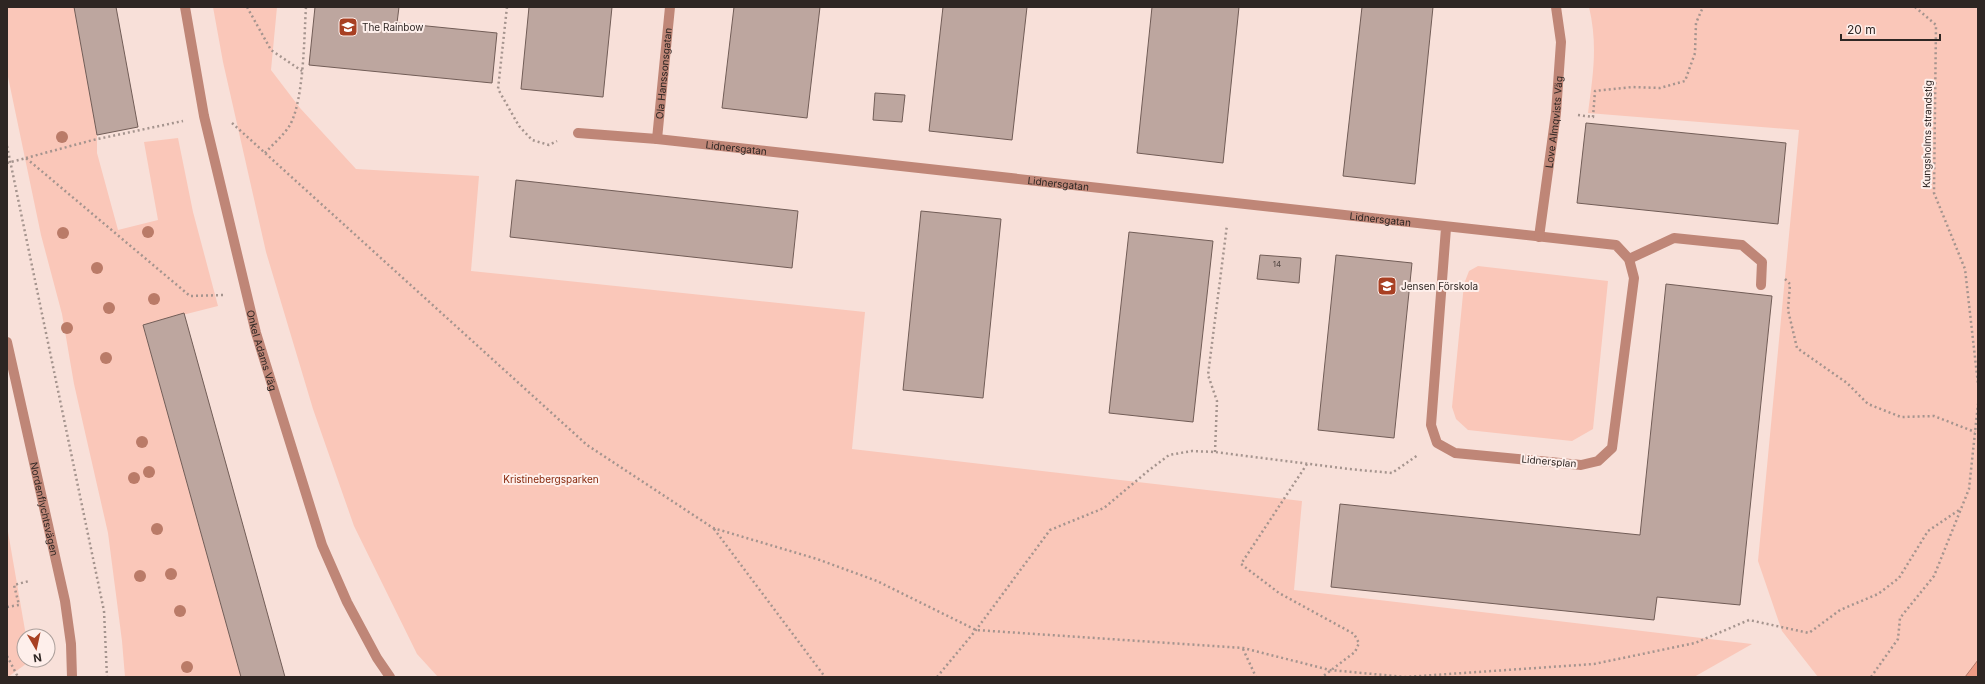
<svg xmlns="http://www.w3.org/2000/svg" width="1985" height="684" font-family="Inter,sans-serif">
<rect width="100%" height="100%" fill="#f8e0d9"/>
<!-- green -->
<path fill="#fac7b9" d="M7,7H74L97,135V153L118,230L158,220L144,142L178,138L193,212L218,306L143,325L241,677H125L122,641L108,533L74,384L62,314L41,235L7,72Z
M213,7H277L271,70L300,108L356,169L479,176L471,271L865,312L852,449L1302,501L1294,590L1752,644L1694,677H438L417,654L354,526L313,409L266,252L223,62Z
M1589,7H1978V660L1965,677H1818L1782,631L1758,561L1799,130L1588,113C1593,75 1598,45 1589,7Z
M1478,266L1608,281L1593,429L1572,441L1468,430L1456,419L1452,407L1464,284L1469,271Z
M7,526L26,636H24V660L30,661L8,677Z"/>
<!-- water -->
<path fill="#ed9b85" stroke="#b47868" d="M1978,660V677H1965Z"/>
<!-- building -->
<path fill="#bda69f" stroke="#725d57" d="M74,7H116L138,127L97,135Z
M315,7H399L397,23L497,33L492,83L309,65Z
M529,7H612L603,97L521,89Z
M734,7H820L807,118L722,108Z
M943,7H1027L1012,140L929,131Z
M1152,7H1239L1223,163L1137,153Z
M1362,7H1433L1415,184L1343,176Z
M875,93L905,95L902,122L873,120Z
M1586,123L1786,143L1778,224L1577,203Z
M516,180L798,211L792,268L510,237Z
M921,211L1001,219L983,398L903,390Z
M1129,232L1213,241L1193,422L1109,413Z
M1260,255L1301,258L1299,283L1257,279Z
M1336,255L1412,263L1394,438L1318,430Z
M1666,284L1772,296L1740,605L1657,597L1654,620L1331,587L1340,504L1640,535Z
M184,313L231,482L285,677H241L143,325Z"/>
<g fill="none" stroke-linecap="round" stroke-linejoin="round">
<!-- path -->
<path stroke="#a5948e" stroke-width="2.5" stroke-dasharray="2 3" stroke-linecap="butt" d="M247,7L271,50L302,71
M507,7L498,89L519,126L532,140L549,145L557,141
M1915,7L1936,25L1934,193L1965,269L1978,384
M1578,115L1593,117L1595,91L1632,87L1660,88L1685,81L1695,53L1696,23L1703,7
M232,123L587,445L713,528L817,559L877,581L976,630L1243,648L1330,670L1405,677L1594,664L1695,643L1749,620L1809,633L1840,610L1878,594L1899,578L1928,531L1959,510
M7,146L104,611L107,677
M265,153C273,144 284,135 290,125C304,99 304,38 306,7
M26,158L93,140L183,121
M7,163L26,158L190,296L224,295
M1785,279L1790,284L1788,310L1797,348L1847,383L1868,404L1901,417L1934,416L1975,432
M1215,452L1217,401L1208,375L1227,225
M1307,464L1241,564L1279,593L1354,634L1359,643L1355,652L1322,677
M714,529L825,677
M7,607L19,605L14,585L29,581
M1243,649L1256,677
M7,656L18,677
M937,677L976,630L1050,530L1104,508L1148,471L1169,455L1192,451L1215,452L1349,469L1392,473L1418,455
M1871,677L1898,639L1900,618L1934,576L1969,489L1978,404"/>
<!-- lane -->
<path stroke="#bf8677" stroke-width="10" d="M1629,259L1674,238L1742,245L1762,262L1761,285"/>
<!-- street -->
<g stroke="#bf8677" stroke-width="10">
<path id="s1" d="M185,7L204,116L256,333L322,545L347,602L377,658L390,677"/>
<path id="s2" d="M578,133L657,139L1616,245L1629,259L1634,278L1612,448L1598,461L1581,465L1455,453L1437,443L1431,425L1446,228"/>
<path id="s3" d="M657,139L670,7"/>
<path id="s4" d="M1539,237L1556,113L1561,42L1556,7"/>
<path id="s5" d="M7,342L65,601L71,644L72,677"/>
</g>
</g>
<!-- trees -->
<g fill="#ba7b68">
<circle cx="62" cy="137" r="6"/>
<circle cx="148" cy="232" r="6"/>
<circle cx="63" cy="233" r="6"/>
<circle cx="97" cy="268" r="6"/>
<circle cx="154" cy="299" r="6"/>
<circle cx="109" cy="308" r="6"/>
<circle cx="67" cy="328" r="6"/>
<circle cx="106" cy="358" r="6"/>
<circle cx="142" cy="442" r="6"/>
<circle cx="149" cy="472" r="6"/>
<circle cx="134" cy="478" r="6"/>
<circle cx="157" cy="529" r="6"/>
<circle cx="171" cy="574" r="6"/>
<circle cx="140" cy="576" r="6"/>
<circle cx="180" cy="611" r="6"/>
<circle cx="187" cy="667" r="6"/>
</g>
<!-- icons -->
<defs>
<g id="school-square" transform="scale(1)"><rect x="-9" y="-9" width="18" height="18" rx="4" fill="#a84023" stroke="#feefeb"/><path d="M0-5L7-2L0 1L-7-2ZM-4 1L0 2.5L4 1V4Q0 6-4 4Z" fill="#fff"/></g>
</defs>
<g fill-rule="evenodd">
<use href="#school-square" x="348" y="27"/>
<use href="#school-square" x="1387" y="286"/>
</g>
<g text-anchor="middle" dominant-baseline="central" stroke-width="4" stroke-linejoin="round" paint-order="stroke">
<!-- number labels -->
<g font-size="8" fill="#524642">
<text x="1277" y="264">14</text>
</g>
<!-- poi labels -->
<g font-size="10" fill="#2e2623" stroke="#feefeb" text-anchor="start">
<text x="362" y="27">The Rainbow</text>
<text x="1401" y="286">Jensen Förskola</text>
</g>
<!-- street labels -->
<g font-size="10" fill="#2e2623" stroke="#feefeb">
<text stroke="none"><textPath href="#s3" startOffset="66">Ola Hanssonsgatan</textPath></text>
<text stroke="none"><textPath href="#s4" startOffset="116">Love Almqvists Väg</textPath></text>
<text transform="translate(1927 134) rotate(-89)">Kungsholms strandstig</text>
<text stroke="none"><textPath href="#s2" startOffset="159">Lidnersgatan</textPath></text>
<text stroke="none"><textPath href="#s2" startOffset="483">Lidnersgatan</textPath></text>
<text stroke="none"><textPath href="#s2" startOffset="807">Lidnersgatan</textPath></text>
<text stroke="none"><textPath href="#s1" startOffset="352">Onkel Adams Väg</textPath></text>
<text transform="translate(1549 461) rotate(5)">Lidnersplan</text>
<text stroke="none"><textPath href="#s5" startOffset="171">Nordenflychtsvägen</textPath></text>
</g>
<!-- park labels -->
<g font-size="10" fill="#87280c" stroke="#feefeb">
<text x="551" y="479">Kristinebergsparken</text>
</g>
</g>
<!-- border -->
<rect width="1985" height="684" fill="none" stroke="#2e2623" stroke-width="16"/>
<!-- north arrow -->
<g transform="translate(36 648) rotate(171)"><circle r="19" fill="#feefeb" stroke="#ab9f9b"/>
<path d="M0-3L7 15L0 10L-7 15Z" fill="#a84023"/>
<text y="-6" font-size="11" font-weight="bold" text-anchor="middle" fill="#2e2623">N</text>
</g>
<!-- scale -->
<path d="M1841 34v6h99v-6" fill="none" stroke="#2e2623" stroke-width="2"/>
<text x="1847" y="34" font-size="12" fill="#2e2623" stroke="#feefeb" stroke-width="3" paint-order="stroke">20 m</text>
</svg>
